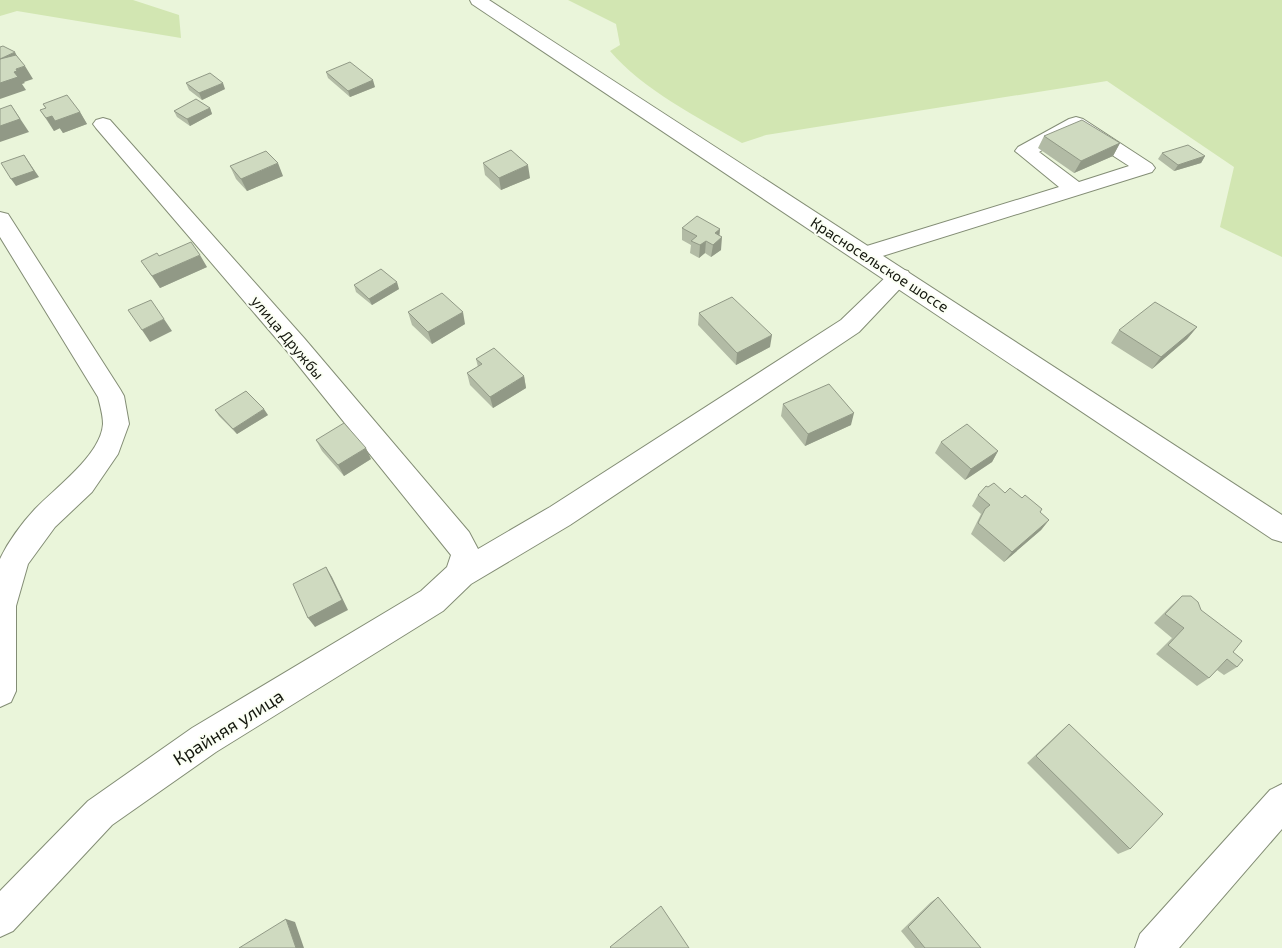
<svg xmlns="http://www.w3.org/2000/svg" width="1282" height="948" font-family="'Exo 2',sans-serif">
<rect width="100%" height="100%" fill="#eaf5da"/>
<!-- green -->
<path fill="#d2e6b2" d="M0,0H133L179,15L181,38L17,11L0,16Z
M568,0H1282V257L1220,227L1234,167L1107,81L766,135L742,143C699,118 642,89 610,51L620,45L616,24Z"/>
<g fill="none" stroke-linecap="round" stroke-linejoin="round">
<!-- minor casing -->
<g stroke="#838d75" stroke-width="2">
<path id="minor" d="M1076,117L1083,119L1152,164L1155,168L1152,172L873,259L865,262L857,259L854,254L857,249L1059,187L1015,151L1018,147L1069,119ZM1075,131L1129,166L1079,182L1039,152Z
M103,118L110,120L304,338L469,532L478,549L550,507L841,320L892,271L900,269L908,271L911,277L859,332L570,525L471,584L443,611L216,752L112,825L13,931L0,937V891L88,801L192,728L421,591L447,567L451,555L286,350L96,128L93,124L96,120Z
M0,212L8,214L120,389L124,396L129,424L118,454L92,492L55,527L28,564L16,606V691L11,702L0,707V559C8,542 22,523 35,509C55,488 101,455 103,424C103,415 100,405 98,397L0,237Z
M1282,784V829L1179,948H1135L1140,934L1270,790Z"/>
</g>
<!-- major casing -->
<g stroke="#838d75" stroke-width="2">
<path id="major" d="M470,0H489L1282,515V542L1272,539L472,4Z"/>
</g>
<!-- minor -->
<use href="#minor" fill="#fff" fill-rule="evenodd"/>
<!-- major -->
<use href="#major" fill="#fff" fill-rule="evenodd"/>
</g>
<!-- wall -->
<path fill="#b2bba5" d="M326,72L375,87L350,97L328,78Z
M186,83L225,89L202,100L189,90Z
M43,104L80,112L87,124L63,133L60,128L54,131L40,110L46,109Z
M210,108L212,114L190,126L177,117L174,111Z
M1044,136L1120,143L1113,156L1074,173L1038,148Z
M1162,153L1205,156L1201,163L1174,171L1158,159Z
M483,163L530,178L501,190L485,175Z
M230,166L283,176L247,191L236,179Z
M682,228L720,229L719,236L721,250L711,257L705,253L699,258L690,253L691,245L682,240Z
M159,256L207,267L160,288L141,261Z
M354,285L399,289L372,305L356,292Z
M408,312L465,324L432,344L412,325Z
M699,313L770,347L736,365L698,325Z
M1197,327L1187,339L1152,369L1111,343L1119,330Z
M476,359L524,376L526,388L493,408L470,385L467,373L478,367Z
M783,404L851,425L805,446L781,416Z
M215,410L268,415L237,434L219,416Z
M316,440L371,459L344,476L322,451Z
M941,442L998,451L992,462L965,480L935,453Z
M988,487L1022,498L1042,509L1040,512L1049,520L1041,530L1004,562L971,534L981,514L972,506L978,495Z
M1182,596L1201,610L1233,652L1237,667L1224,675L1217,670L1209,678L1197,686L1156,654L1172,638L1154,623L1171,606Z
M1069,724L1130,849L1118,854L1027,763L1060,732Z
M938,897L981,948H915L901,931L931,902Z"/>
<!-- shaded-wall -->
<path fill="#919986" d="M15,52L18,58L0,59Z
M25,66L33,79L24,82L25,83L22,84L26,90L0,99V83L16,69Z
M373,80L375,87L350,97L348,91Z
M223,83L225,89L202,100L199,93Z
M11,105L29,132L0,142V126Z
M210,108L212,114L190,126L187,119Z
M80,112L87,124L63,133L55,121Z
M52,116L60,128L54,131L46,118Z
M1120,143L1113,156L1074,173L1081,161Z
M24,155L39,177L16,186L11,179Z
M1205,156L1201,163L1174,171L1178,165Z
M278,163L283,176L247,191L241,179Z
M528,165L530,178L501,190L499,178Z
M720,229L719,239L722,237L721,250L711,257L715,233Z
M706,241L705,253L699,258L700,245Z
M200,255L207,267L160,288L152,276Z
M397,282L399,289L372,305L369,299Z
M463,312L465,324L432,344L428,332Z
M164,319L172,331L150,342L142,330Z
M1197,327L1187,339L1152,369L1161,357Z
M772,335L770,347L736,365L737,353Z
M524,376L526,388L493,408L490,397Z
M264,409L268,415L237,434L233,429Z
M854,413L851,425L805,446L808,434Z
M366,448L371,459L344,476L338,465Z
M998,451L992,462L965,480L971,469Z
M1049,520L1041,530L1004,562L1012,552Z
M326,567L332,577L348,610L315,627L308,618Z
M286,919L295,922L304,948H296Z"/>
<!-- building -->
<path fill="#cfdac0" stroke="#919986" d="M3,46L15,52L0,59V47Z
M16,55L25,66L16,69L17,71L14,72L18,77L0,83V59Z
M350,62L373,80L348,91L326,72Z
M210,73L223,83L199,93L186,83Z
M67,95L80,112L55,121L52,116L46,118L40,110L46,108L43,104Z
M196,99L210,108L187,119L174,111Z
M11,105L20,119L0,126V109Z
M1082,120L1120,143L1081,161L1044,136Z
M1188,145L1205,156L1178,165L1162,153Z
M511,150L528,165L499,178L483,163Z
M266,151L278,163L241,179L230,166Z
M24,155L34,171L11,179L1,163Z
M697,216L720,229L715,233L722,237L713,245L706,241L700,245L691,241L697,236L682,228Z
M191,242L200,255L152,276L141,261L157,253L159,256Z
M381,269L397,282L369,299L354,285Z
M442,293L463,312L428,332L408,312Z
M732,297L772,335L737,353L699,313Z
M151,300L164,319L142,330L128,310Z
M1155,302L1197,327L1161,357L1119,330Z
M494,348L524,376L490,397L467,373L482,364L476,359Z
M829,384L854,413L808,434L783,404Z
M246,391L264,409L233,429L215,410Z
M344,423L366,448L338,465L316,440Z
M967,424L998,451L971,469L941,442Z
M994,483L1005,493L1010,488L1022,498L1025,495L1042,509L1040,512L1049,520L1012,552L978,523L985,509L990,505L978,495L986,486L988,487Z
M326,567L342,600L308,618L293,584Z
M1182,596H1191L1198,602L1201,610L1242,641L1233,652L1243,660L1237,667L1227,659L1209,678L1168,645L1184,628L1165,614Z
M1069,724L1163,814L1130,849L1036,756Z
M938,897L981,948H925L908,927Z
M661,906L689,948H611L610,947Z
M286,919L296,948H239Z"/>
<g text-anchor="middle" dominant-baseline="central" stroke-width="4" stroke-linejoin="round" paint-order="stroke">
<!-- street labels -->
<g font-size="15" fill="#13160d" stroke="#fbfff4">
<text transform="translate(880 264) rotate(33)">Красносельское шоссе</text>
<text transform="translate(288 337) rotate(50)">улица Дружбы</text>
</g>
<!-- near-street labels -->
<g font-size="18" fill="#13160d" stroke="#fbfff4">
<text transform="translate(228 727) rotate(-32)">Крайняя улица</text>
</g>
</g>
</svg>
